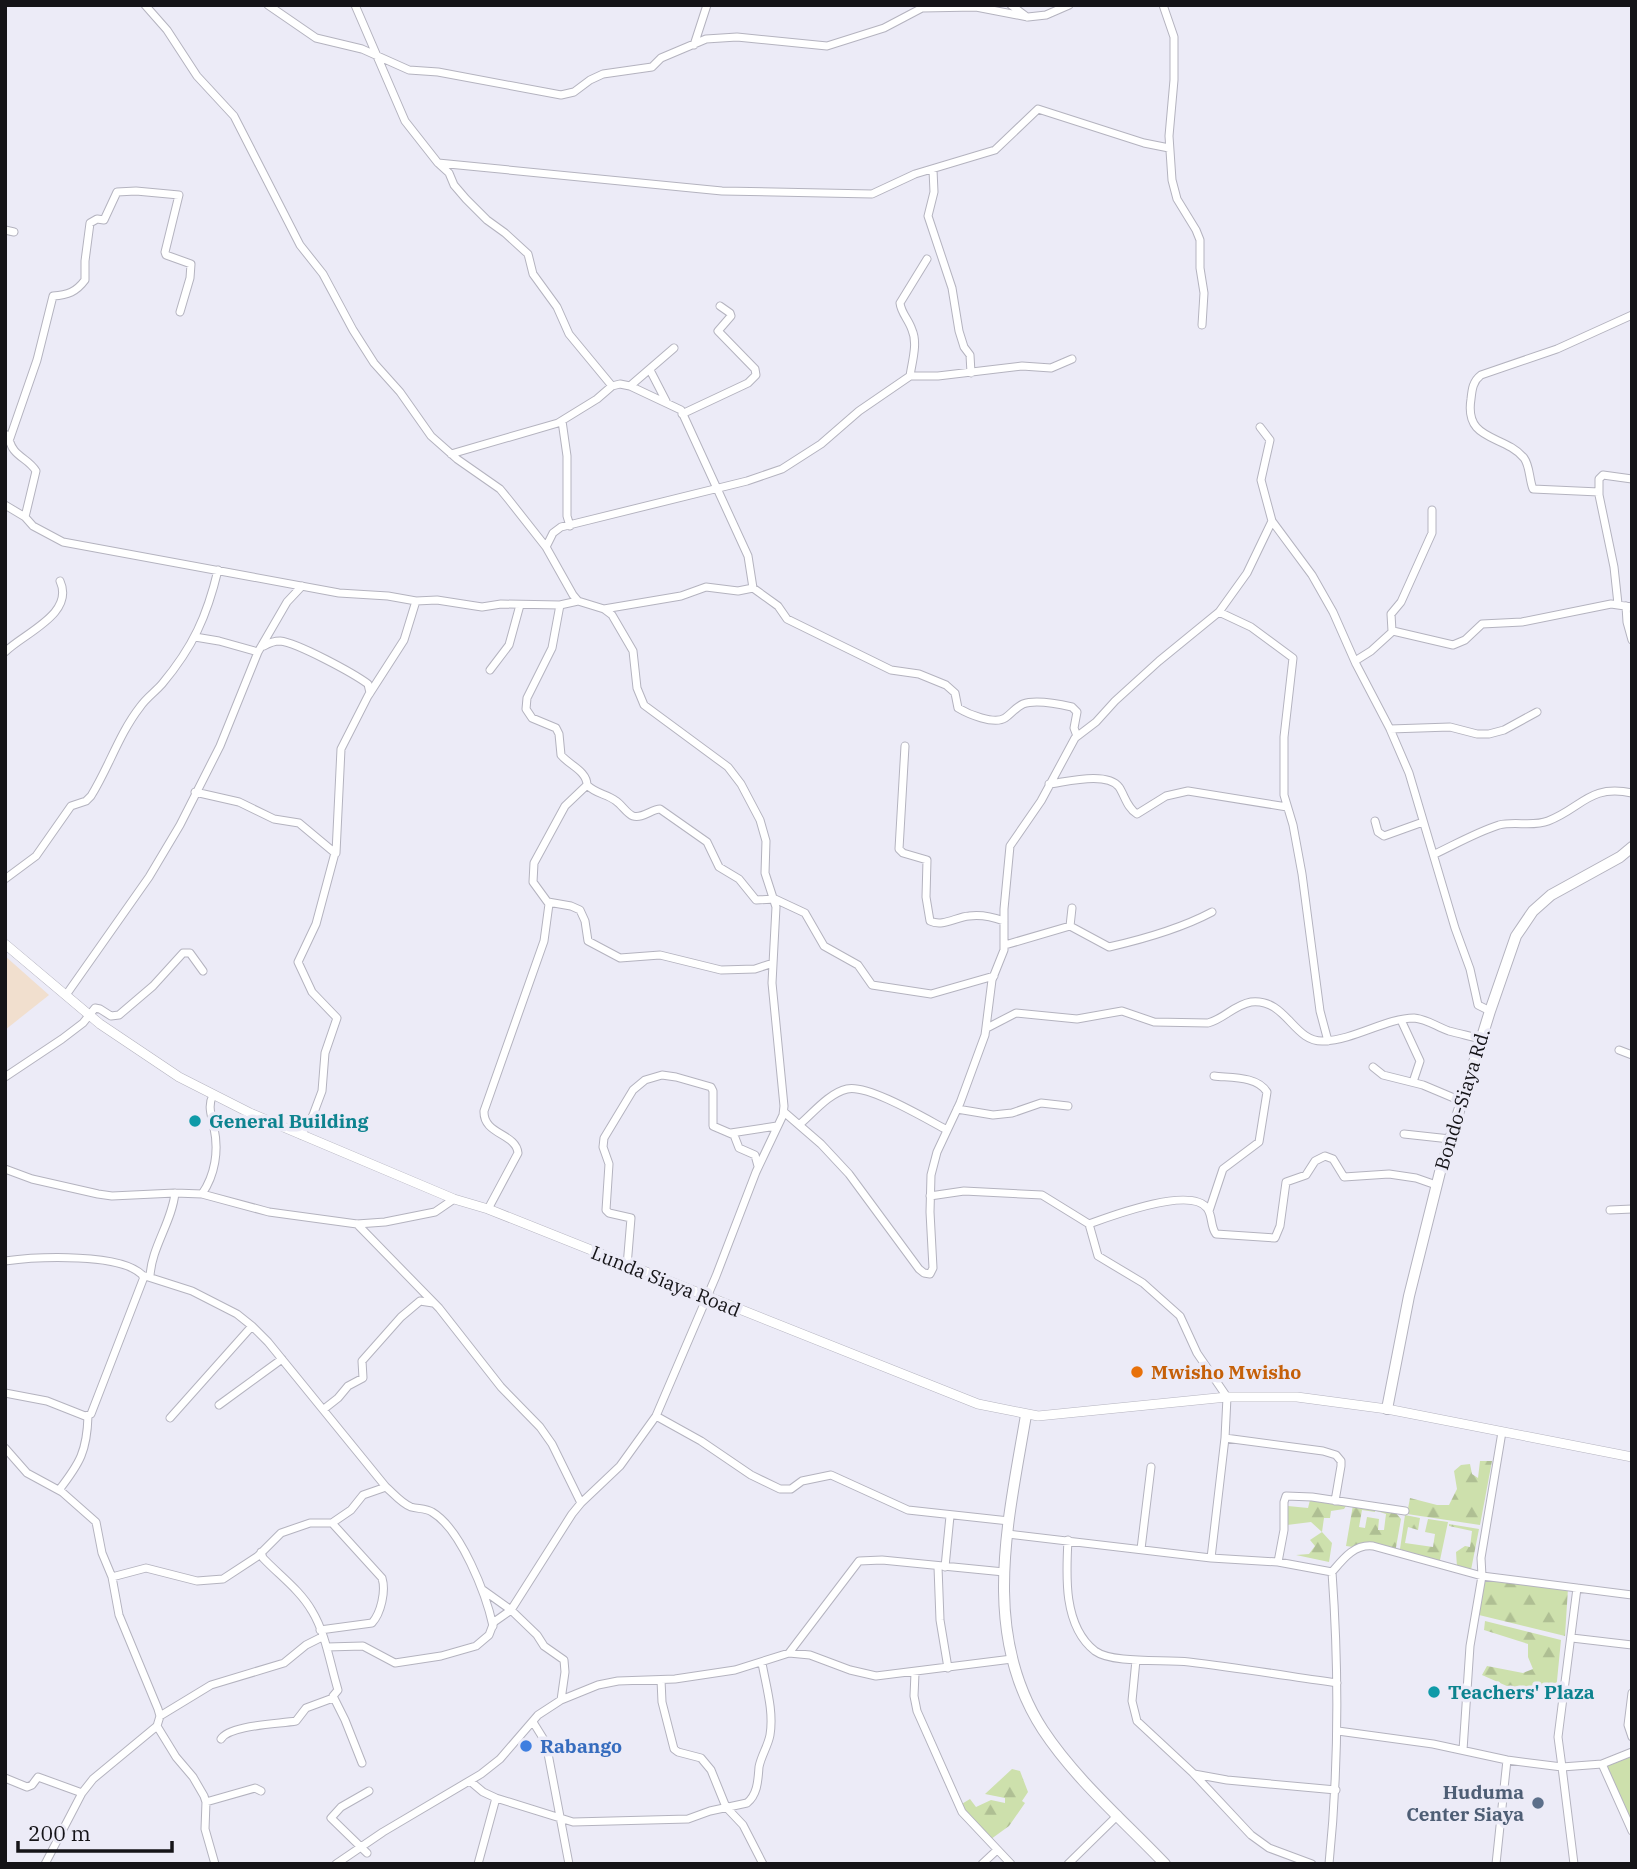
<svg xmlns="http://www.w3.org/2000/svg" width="1637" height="1869" font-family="'IBM Plex Serif',serif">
<defs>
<pattern id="forest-firs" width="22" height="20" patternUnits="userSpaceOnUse" patternTransform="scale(1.75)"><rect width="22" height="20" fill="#cde0ac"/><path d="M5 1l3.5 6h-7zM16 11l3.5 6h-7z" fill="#afbf93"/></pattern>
</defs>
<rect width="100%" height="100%" fill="#ecebf7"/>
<!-- education -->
<path fill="#f1dfce" d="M5,956L49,995L5,1030Z"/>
<!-- forest -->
<path fill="url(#forest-firs)" d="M1480,1461H1492L1480,1525L1407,1514L1410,1498L1437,1505H1449L1457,1489L1454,1471L1461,1465L1470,1464L1472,1474L1478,1478Z
M1310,1500L1346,1506L1344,1509L1331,1511L1330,1518H1324L1322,1532L1332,1543L1329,1562L1296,1555L1309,1554L1315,1546L1310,1540L1322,1532L1311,1522L1287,1525L1288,1506L1308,1508Z
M1353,1505L1375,1509V1512L1362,1510L1359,1527L1365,1528L1367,1517L1379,1519L1378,1530H1384L1386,1514L1377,1511V1509L1394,1511L1401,1519L1395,1553L1346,1546Z
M1405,1515L1420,1518L1418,1530L1408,1527L1405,1543L1433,1547L1435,1534L1425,1532L1428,1519L1448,1522L1440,1560H1426L1400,1549Z
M1449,1524L1479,1529L1471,1570L1457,1567L1456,1552L1465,1546L1470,1547L1472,1531L1449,1526Z
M1485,1579L1568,1588L1565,1636L1479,1615Z
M1485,1621L1561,1640L1556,1691L1537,1684L1527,1695L1482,1675L1487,1666L1523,1673L1533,1669L1528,1657V1644L1484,1630Z
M1012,1769L1020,1771L1028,1792L1022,1801L1025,1803L1009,1826L987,1842L960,1805L970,1799L976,1807L991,1800L1005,1803V1798L985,1794Z"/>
<!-- green -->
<path fill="#cde0ac" d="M1632,1754V1831L1604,1767Z"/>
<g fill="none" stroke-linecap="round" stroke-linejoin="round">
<!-- minor casing -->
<g stroke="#b4b3bf" stroke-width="9">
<path id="minor" d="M145,5L167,30L197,76L234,116L300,245L323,274L353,330L374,363L400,392L431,436L457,459L500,489L509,500L546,547L573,595L578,601L604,609L612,615L633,651L637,688L644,705L728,767L741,784L760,820L766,841L765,873L776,907L772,983L784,1106L783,1115L756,1172L716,1276L656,1416L620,1466L581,1503L572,1514L511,1610L494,1622L489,1635L476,1646L441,1656L395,1663L363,1646L327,1647
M268,5L316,38L362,49L409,70L438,72L561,95L574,92L590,80L603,74L652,67L661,58L706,39L737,37L827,46L884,28L922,8L976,7L1028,17L1046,15L1069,5
M355,5L405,121L438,163L722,191L872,194L915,174L995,150L1038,109L1144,143L1169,148
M1011,5L1027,17
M1163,5L1174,37V80L1169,136L1172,180L1177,199L1196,230L1200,240V268L1204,293L1202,325
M694,45L707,5
M438,163L449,173L454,185L466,199L487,220L505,233L528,254L533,274L557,307L569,334L612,386
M933,170L934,192L928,216L952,288L959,331L964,347L970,355L971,373
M5,230L14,232
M650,370L666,401
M910,376C912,362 918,343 912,330C909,320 901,313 900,303L927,259
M630,386L681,410L748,556L753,588L778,606L787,619L891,670L919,674L946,685L955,693L958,708C968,714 994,725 1005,718C1011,714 1016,707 1023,704C1036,699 1059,704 1072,707L1077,712L1074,728L1077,736
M682,414L748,383L756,375L755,369L718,331L731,316L730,313L720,306
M562,421L567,456V516L570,526
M5,434C11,440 9,444 14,450C20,458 30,461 36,471L25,517L33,526L63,542L339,593L388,596L416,601L437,600L482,607L501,604L560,605L578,601
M10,438L37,360L53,296C68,295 76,292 85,280V261L90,223L97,219L104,220L117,192L136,191L179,195L165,252L166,255L191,264L190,278L180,312
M451,454L558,423L597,399L612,386L620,384L630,386L674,348
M1599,492L1533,489C1529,479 1530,466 1524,458C1504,434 1464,442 1471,399C1472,389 1473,381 1481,375L1557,349L1632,315
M5,505L25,517
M1272,521L1312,575L1333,612L1356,664L1390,729L1409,773L1455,928L1470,969L1478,1005L1490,1011
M546,547L553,533L561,527L747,481L782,469L821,444L859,411L910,376H938L1022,366L1051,368L1072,359
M1618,604L1614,567L1599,495V479L1603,475L1632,479
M1626,606L1627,622L1632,640
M604,609L681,596L706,587L738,591L753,588
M1219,612L1251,627L1293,658L1284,737V795L1293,825L1302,874L1320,1011L1328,1041
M1392,631L1391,614L1401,602L1432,533V510
M195,637L219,641L258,652
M264,646C269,643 274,641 280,641C298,643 353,673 368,684L370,693
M5,652C24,633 75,614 60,581
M1355,661L1371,651L1393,631L1453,645L1465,640L1482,624L1522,622L1611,604L1632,607
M490,670L509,645L520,605
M1390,729L1450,727L1477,734H1489L1504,730L1537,712
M905,746L899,849L903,853L927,860L926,897L930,921C943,927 956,917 969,916C982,914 993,917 1004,921
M1049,784C1066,782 1107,771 1119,787C1125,796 1127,808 1137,814L1166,796L1188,791L1287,807
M587,785C596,794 607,794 616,801C622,805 627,814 633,816C642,819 652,809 660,809L707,842L719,867L739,879L756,900L775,899L805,913L824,946L858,965L872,985L931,994L994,976
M195,792L239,802L274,819L299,823L335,853L316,924L298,962L312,992L337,1018L325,1053L322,1091L313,1115L301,1135
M1375,821L1378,832L1384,836L1423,822
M336,853L341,749L368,696L404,640L416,601
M1435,854C1456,844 1477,832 1499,825C1515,821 1533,827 1548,821C1582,808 1589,784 1632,793
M5,879L36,856L71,806L86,801L91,796C109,767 119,734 140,707C146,698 155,692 162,684C193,647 207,616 218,570
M548,902L571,906L580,910L585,921L588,941L620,958L660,955L721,970L755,969L773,963
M1070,926L1109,947C1144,939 1180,929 1212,912
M1005,945L1070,926L1072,908
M66,995L149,877L180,825L220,746L258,652L287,602L302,586
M1401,1020L1420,1061L1413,1082
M987,1028L1016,1013L1077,1019L1122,1011L1154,1022L1208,1023C1224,1019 1234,1005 1251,1002C1287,998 1293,1043 1324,1041C1354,1040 1387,1018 1414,1018C1427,1019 1437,1027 1449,1031C1460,1034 1470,1036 1481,1039
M1619,1050L1632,1055
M1373,1067L1383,1075L1423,1085L1461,1101
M5,1077L62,1039L83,1023L95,1008L100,1009L111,1016L119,1015L153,986L183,953H190L203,971
M957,1109L993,1115L1012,1113L1041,1103L1068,1106
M784,1112L821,1144L849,1174L919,1269L924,1273L930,1274L933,1268L930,1212L931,1175L937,1152L960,1103L985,1035L992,980L1004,950V909L1010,846L1041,801L1075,738L1096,722L1115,701L1159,661L1219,612L1247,573L1272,521L1261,480L1270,440L1260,427
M799,1125C813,1113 829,1093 847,1089C868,1084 926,1119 947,1130
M731,1133L777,1126
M1404,1134L1450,1139
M5,1169L32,1179L98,1194L112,1196L175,1193L202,1194L269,1212L357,1224L385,1222L435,1212L454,1199
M202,1194C215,1175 219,1151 214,1128C212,1116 207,1107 213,1095
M930,1196L964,1191L1042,1195L1089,1224L1098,1256L1143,1283L1180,1316L1197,1353L1227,1397L1225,1438L1211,1558
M488,1209L518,1153C516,1133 483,1135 484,1111L544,941L549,904L533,882L534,863L565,806L587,785C587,771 569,765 561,755L559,734L556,728L532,718L526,709L527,698L552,648L560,605
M1610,1210L1632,1209
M1209,1211L1223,1169L1259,1142L1267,1092C1257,1076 1231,1078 1214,1076
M357,1224L439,1308L501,1387L540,1427L552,1444L581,1503
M1089,1224C1111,1216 1190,1186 1207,1208C1213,1216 1210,1226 1216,1234L1275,1238L1280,1226L1286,1182L1306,1175L1315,1161L1325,1156L1333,1159L1344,1177L1389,1174L1416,1178L1436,1185
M5,1261C35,1257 125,1252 144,1277L91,1414L85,1416L47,1401L5,1393
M627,1266L631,1218L609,1213L606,1210L609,1164L603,1147L604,1138L633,1090L645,1080L662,1075L676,1077L711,1087L713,1091V1126L734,1135L739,1148L755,1155L758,1166
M142,1275L192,1291L237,1314L252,1326L268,1342L386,1487C393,1493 402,1504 411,1507C418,1509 426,1508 432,1512C461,1529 486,1594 493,1626
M150,1277C151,1248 172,1222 175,1193
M219,1405L282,1359
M324,1409L338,1398L348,1386L363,1378L362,1361L401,1317L420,1301L433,1303
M656,1416L701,1441L751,1475L780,1489H791L802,1481L831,1475L908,1510L1009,1521
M170,1418L252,1326
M1225,1438L1323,1451L1336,1455L1341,1461V1466L1335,1501
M5,1448L27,1473L62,1492L96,1522L102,1553L112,1577L119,1615L158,1709L160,1716L157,1726
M59,1490C80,1463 87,1451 88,1416
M1008,1534L1211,1558L1278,1562L1332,1572
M1068,1540C1066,1575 1063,1626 1095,1651C1113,1664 1165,1659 1189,1662C1239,1668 1288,1676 1337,1683
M1141,1549L1151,1467
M261,1552L263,1558C279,1575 300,1590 312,1611C326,1634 330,1664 338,1690L333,1696L345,1720L362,1763
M1278,1562L1284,1530V1502L1286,1496L1312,1497L1405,1511
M938,1567L940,1620L948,1668
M945,1567L950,1516
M112,1577L146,1568L197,1581L223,1579L258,1556L281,1533L310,1523H332L351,1510L363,1495L386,1487
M1577,1588L1558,1737L1562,1767L1602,1764L1632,1752
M483,1590L511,1610L537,1635L544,1646L564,1660L565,1672L561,1700
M320,1630L372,1623C381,1613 386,1591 382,1578L332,1523
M1572,1638L1632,1645
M789,1653L859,1561L882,1560L1004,1572
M1136,1660L1132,1701L1137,1721L1193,1773L1251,1835L1269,1848L1312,1864
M915,1673L914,1696L917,1711L962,1812L1011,1864
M661,1680L662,1702L674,1749L678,1752L701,1758L711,1770L726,1807L743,1825L763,1864
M1632,1693L1628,1725L1632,1737
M160,1716L211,1685L284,1663L306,1645L322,1637
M533,1722L546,1743L569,1864
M1338,1731L1433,1744L1507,1760L1562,1767L1574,1864
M221,1739C229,1725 279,1724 296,1721L306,1708L333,1698
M1463,1750L1470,1646L1482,1576L1481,1558L1502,1432
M1602,1764L1632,1831
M1194,1774L1227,1780L1336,1790
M5,1778L27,1787L32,1785L38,1777L82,1793L93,1779L157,1726L176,1757L193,1777L204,1796L206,1802L205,1829L215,1864
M470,1781L483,1792L496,1798L573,1822L688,1819L710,1811L747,1803C758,1794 758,1779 759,1767C761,1756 768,1746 770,1735C774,1711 766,1686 762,1663
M206,1802L255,1788L261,1791
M367,1853L331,1818L341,1807L369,1791
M45,1864L82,1793
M336,1864L383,1832L481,1774L500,1759L538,1715L561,1700L598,1685L618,1681L675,1679L735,1670L789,1653L810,1655L850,1670L876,1676L1012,1659
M478,1864L496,1798
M982,1864L997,1850
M1068,1864L1118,1815
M1329,1864C1339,1766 1339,1670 1332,1572C1343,1559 1354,1544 1373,1546L1482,1576L1632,1595
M1496,1864L1507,1760"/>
</g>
<!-- major casing -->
<g stroke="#b4b3bf" stroke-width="10">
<path id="major" d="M5,944L100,1024L179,1077L250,1113L454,1199L488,1209L978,1404L1038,1416L1227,1397H1297L1387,1409L1632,1457"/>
</g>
<!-- highway casing -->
<g stroke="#b4b3bf" stroke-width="12">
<path id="highway" d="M1387,1409L1409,1296L1440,1172L1490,1011L1516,936L1533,911L1551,895L1620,857L1632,847
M1026,1415C1008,1522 980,1633 1043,1730C1076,1780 1124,1821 1165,1864"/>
</g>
<!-- minor -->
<use href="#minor" stroke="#fff" stroke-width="7"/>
<!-- major -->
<use href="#major" stroke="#fff" stroke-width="9"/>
<!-- highway -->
<use href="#highway" stroke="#fff" stroke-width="10"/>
</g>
<!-- markers -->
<g fill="#0f9aa8" stroke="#ecebf7" stroke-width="2.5">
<circle cx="195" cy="1121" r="7"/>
<circle cx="1434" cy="1692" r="7"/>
</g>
<circle fill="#e8710a" stroke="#ecebf7" stroke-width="2.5" cx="1137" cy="1372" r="7"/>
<circle fill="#3f7fe0" stroke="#ecebf7" stroke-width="2.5" cx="526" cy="1746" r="7"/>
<circle fill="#5c6f8a" stroke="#ecebf7" stroke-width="2.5" cx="1538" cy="1803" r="7"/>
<g text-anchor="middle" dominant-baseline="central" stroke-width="7" stroke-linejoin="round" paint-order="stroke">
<!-- street labels -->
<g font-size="19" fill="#151418" stroke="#ecebf7">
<text transform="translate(1462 1099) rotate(-73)">Bondo-Siaya Rd.</text>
<text transform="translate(666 1281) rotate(22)">Lunda Siaya Road</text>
</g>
<!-- culture labels -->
<g font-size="19" font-weight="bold" fill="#0d838f" stroke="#ecebf7" text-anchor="start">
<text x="209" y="1121">General Building</text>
<text x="1448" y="1692">Teachers' Plaza</text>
</g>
<!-- food labels -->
<g font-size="19" font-weight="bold" fill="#c56008" stroke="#ecebf7" text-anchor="start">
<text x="1151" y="1372">Mwisho Mwisho</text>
</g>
<!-- shop labels -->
<g font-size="19" font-weight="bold" fill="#366cbe" stroke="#ecebf7" text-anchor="start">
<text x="540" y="1746">Rabango</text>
</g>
<!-- service labels -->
<g font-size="19" font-weight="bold" fill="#4e5e75" stroke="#ecebf7" text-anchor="end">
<text x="1524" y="1792">Huduma<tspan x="1524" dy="22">Center Siaya</tspan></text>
</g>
</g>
<!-- border -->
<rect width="1637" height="1869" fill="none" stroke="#151418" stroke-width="14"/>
<!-- scale -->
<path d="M18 1841v10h154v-10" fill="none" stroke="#151418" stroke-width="3.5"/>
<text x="28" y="1841" font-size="21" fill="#151418" stroke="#ecebf7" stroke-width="5" paint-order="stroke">200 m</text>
</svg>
